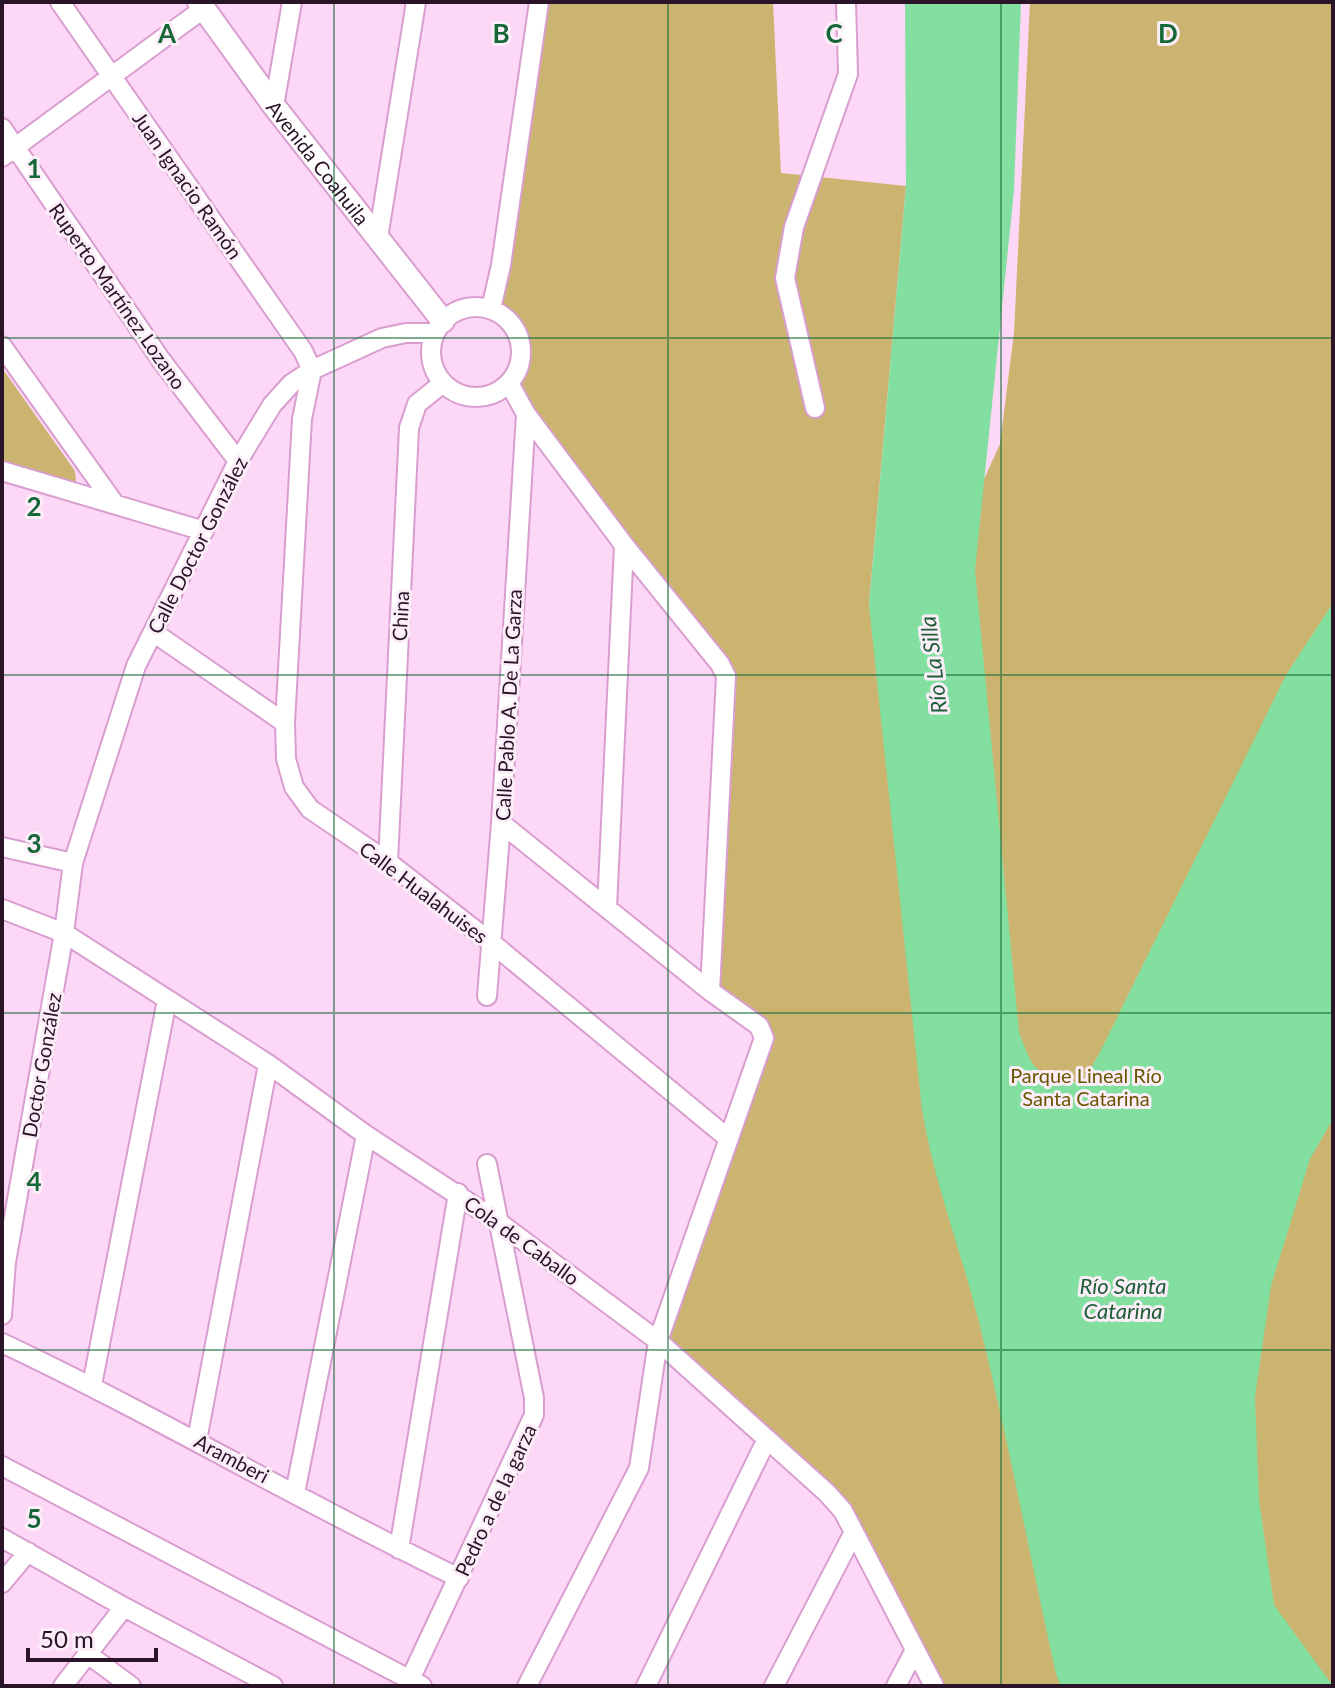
<svg xmlns="http://www.w3.org/2000/svg" width="1335" height="1688" font-family="Lato,sans-serif">
<rect width="100%" height="100%" fill="#fdd8f6"/>
<!-- green -->
<path fill="#cab46f" d="M539,2H773L781,173L906,186L869,604L906,651L1000,444L1014,333L1030,2H1333V1686H934L843,1511L658,1341L764,1038L710,991L727,681L509,383C526,356 522,333 498,312Z
M2,368L75,471L76,483L2,462Z"/>
<!-- water -->
<path fill="#83df9f" d="M905,2H1021L1014,191L975,570L1019,1032C1023,1042 1027,1055 1033,1064C1043,1078 1066,1083 1083,1082L1100,1052L1286,675L1333,603V1119L1310,1159L1271,1286L1255,1397L1259,1500L1274,1605L1333,1686H1061L1056,1674C1030,1557 1008,1439 979,1322C961,1251 934,1182 922,1110L869,605L906,186Z"/>
<g fill="none" stroke-linecap="round" stroke-linejoin="round">
<!-- minor casing -->
<g stroke="#d99ecf" stroke-width="22">
<path id="minor" d="M60,2L303,351L312,370
M274,106L292,2
M2,128L161,360L238,461
M2,157L203,9
M378,238L416,2
M431 352a45 45 0 1 1 90 0a45 45 0 1 1-90 0Z
M491,309L501,265L539,2
M2,346L114,503
M312,370L302,419L285,723L286,759L294,787L310,809L388,862L493,944L729,1139
M509,383L526,414L624,545L720,664L726,676L710,991
M815,408L785,278L794,227L848,74L846,2
M2,471L204,531
M153,632L285,723
M501,823L710,991L759,1026L764,1038L658,1341L639,1468L527,1686
M2,847L73,863
M388,862L409,428L417,404L443,383
M607,908L624,545
M2,909L64,933L268,1064L366,1135L497,1221L658,1341L827,1493L843,1511L934,1686
M487,996L501,823L526,414
M2,1315L6,1262L64,933L73,863L136,666L238,461L272,405L291,384L312,370L382,338L406,333H435
M2,1343C157,1416 305,1504 459,1578
M92,1385L167,1000
M197,1440L268,1064
M2,1466L422,1686
M295,1493L366,1135
M2,1538L124,1607L273,1686
M399,1549L458,1193
M2,1583L28,1552
M89,1655L131,1686
M63,1686L124,1607
M407,1686L534,1415V1398L487,1164
M646,1686L767,1439
M774,1686L854,1532
M896,1686L915,1650"/>
</g>
<!-- tertiary casing -->
<g stroke="#d99ecf" stroke-width="26">
<g id="tertiary">
<path id="s1" d="M199,2L274,106L443,321"/>
</g>
</g>
<!-- minor -->
<use href="#minor" stroke="#fff" stroke-width="18"/>
<!-- tertiary -->
<use href="#tertiary" stroke="#fff" stroke-width="22"/>
</g>
<!-- grid -->
<path fill="none" stroke="#166737" stroke-width="2" stroke-opacity="0.55" d="M334,2V1686M668,2V1686M1001,2V1686M2,338H1333M2,675H1333M2,1013H1333M2,1350H1333"/>
<g text-anchor="middle" dominant-baseline="central" stroke-width="6" stroke-linejoin="round" paint-order="stroke">
<!-- street labels -->
<g font-size="20" fill="#2a1427" stroke="#fbeef8">
<text stroke="none"><textPath href="#s1" startOffset="200">Avenida Coahuila</textPath></text>
<text transform="translate(188 185) rotate(55)">Juan Ignacio Ramón</text>
<text transform="translate(118 296) rotate(55)">Ruperto Martínez Lozano</text>
<text transform="translate(197 545) rotate(-63)">Calle Doctor González</text>
<text transform="translate(400 616) rotate(-87)">China</text>
<text transform="translate(508 705) rotate(-87)">Calle Pablo A. De La Garza</text>
<text transform="translate(424 892) rotate(37)">Calle Hualahuises</text>
<text transform="translate(41 1065) rotate(-80)">Doctor González</text>
<text transform="translate(522 1240) rotate(36)">Cola de Caballo</text>
<text transform="translate(232 1458) rotate(28)">Aramberi</text>
<text transform="translate(495 1500) rotate(-65)">Pedro a de la garza</text>
</g>
<!-- park labels -->
<g font-size="20" fill="#6a5500" stroke="#fbeef8">
<text x="1086" y="1075">Parque Lineal Río<tspan x="1086" dy="23">Santa Catarina</tspan></text>
</g>
<!-- water labels -->
<g font-size="22" font-style="italic" fill="#1c5e35" stroke="#fbeef8">
<text transform="translate(933 665) rotate(-97)">Río La Silla</text>
<text x="1123" y="1285">Río Santa<tspan x="1123" dy="25">Catarina</tspan></text>
</g>
</g>
<g font-size="26" text-anchor="middle" font-weight="bold" fill="#166737" stroke="#fbeef8" stroke-width="6" stroke-linejoin="round" paint-order="stroke">
<text x="167" y="43">A</text>
<text x="501" y="43">B</text>
<text x="834" y="43">C</text>
<text x="1168" y="43">D</text>
<text x="34" y="178">1</text>
<text x="34" y="516">2</text>
<text x="34" y="853">3</text>
<text x="34" y="1191">4</text>
<text x="34" y="1528">5</text>
</g>
<!-- border -->
<rect width="1335" height="1688" fill="none" stroke="#2a1427" stroke-width="8"/>
<!-- scale -->
<path d="M28 1648v12h128v-12" fill="none" stroke="#2a1427" stroke-width="4"/>
<text x="40" y="1648" font-size="24" fill="#2a1427" stroke="#fbeef8" stroke-width="6" paint-order="stroke">50 m</text>
</svg>
